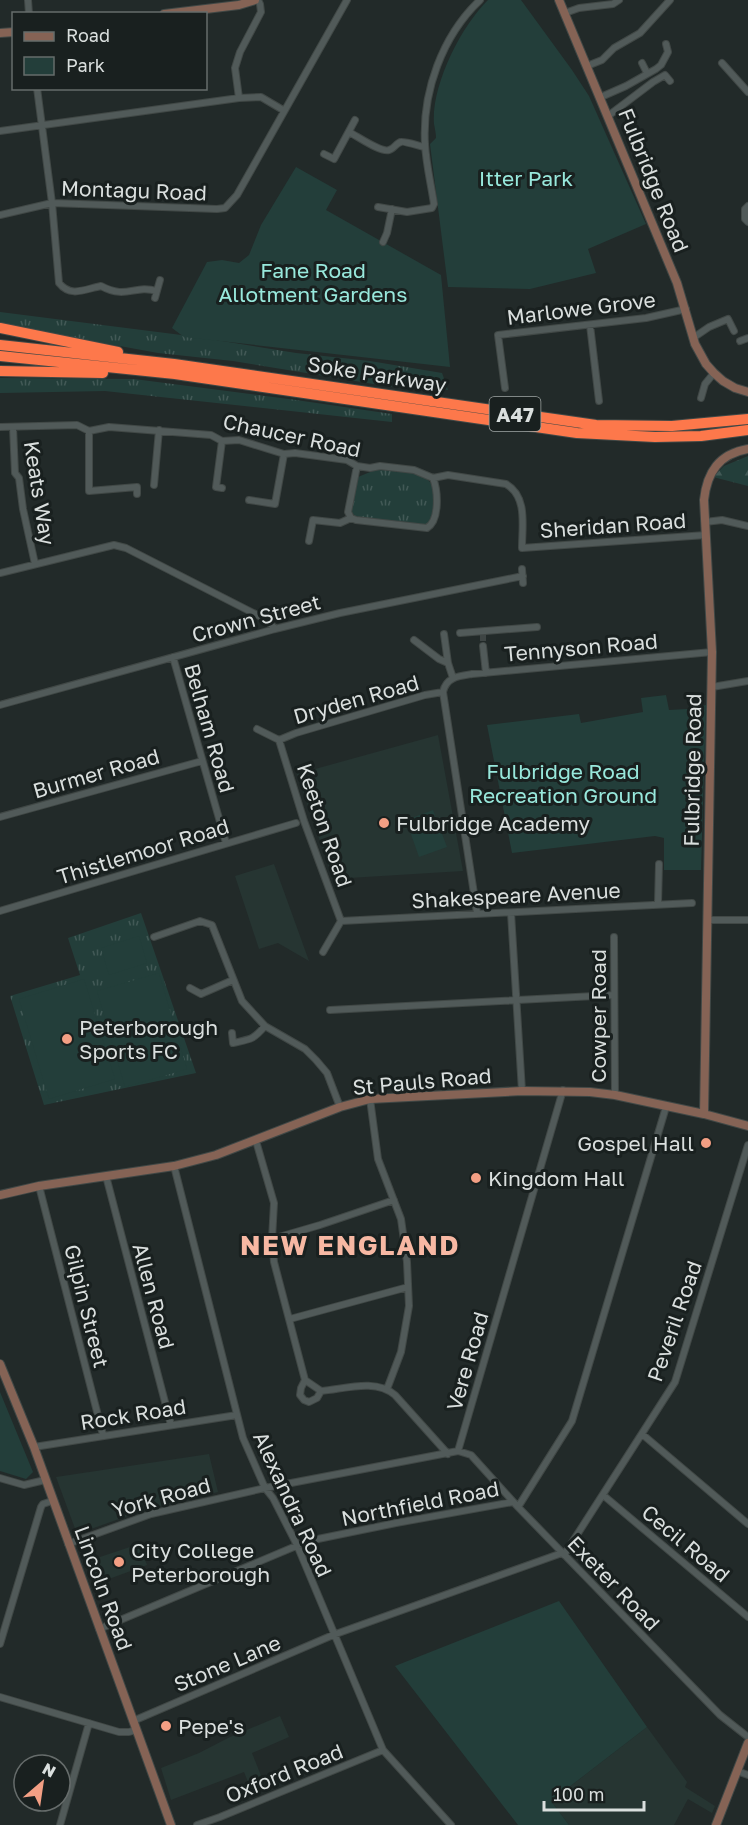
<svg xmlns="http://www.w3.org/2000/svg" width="748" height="1825" font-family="'Golos Text',sans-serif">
<defs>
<pattern id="grass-tufts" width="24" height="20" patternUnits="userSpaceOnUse" patternTransform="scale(1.5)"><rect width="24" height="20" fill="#233e3a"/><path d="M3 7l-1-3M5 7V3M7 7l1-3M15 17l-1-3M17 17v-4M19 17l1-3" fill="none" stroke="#425956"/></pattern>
<pattern id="forest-firs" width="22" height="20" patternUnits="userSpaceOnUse" patternTransform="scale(1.5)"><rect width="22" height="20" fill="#233e3a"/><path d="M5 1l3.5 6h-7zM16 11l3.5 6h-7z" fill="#425956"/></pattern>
</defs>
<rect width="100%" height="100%" fill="#222a29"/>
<!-- built -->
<path fill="#263532" d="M438,735L463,871L333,879L297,774Z
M274,864L309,961L278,943L259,949L235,876Z
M209,1454L218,1492L147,1509L77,1534L56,1477Z
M139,1544L147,1565L98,1583L91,1560Z
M280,1716L289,1737L252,1753L266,1788L253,1794L244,1772L171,1800L161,1768L199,1753L230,1737Z
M647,1727L687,1782L685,1787L715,1806L712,1813L688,1799L674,1825H569L551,1801Z"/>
<!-- grass -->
<path fill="url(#grass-tufts)" d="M0,312L197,337L296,353L370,361L442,373L448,390L393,381L392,387L233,361L158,353L0,324Z
M0,378L134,379L296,400L392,414V422L105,391L0,393Z
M380,468C393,469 425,471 432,485C435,490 434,498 434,503C433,512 433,519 427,525L418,526L359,517L355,516L351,511L358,477Z
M141,913L196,1073L44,1105L10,996L80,975L68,938Z"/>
<!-- forest -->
<path fill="url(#forest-firs)" d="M748,456V486L713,477L724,466Z"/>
<!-- green -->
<path fill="#233e3a" d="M488,0H521L572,70L589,96L646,224L588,249L596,273L530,289L448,287L430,144L436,138C436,134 435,129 434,124C431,86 461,26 488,0Z
M296,167L337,190L326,210L441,275L450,367L184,337L172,328L207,262L222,260L239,263L249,255L261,225Z
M666,695L669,710L687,709L706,705L701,870H664V838L655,836L512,853L487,725L579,714L581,723L643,712L641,698Z
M433,810L447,847L419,857L406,820Z
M139,936L147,963L109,975L101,948Z
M159,973L187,1069L125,1087L97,991Z
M84,979L115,1079L49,1099L19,999Z
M0,1392L33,1472L26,1479L0,1471Z
M559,1601L647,1727L551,1801L569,1825H518L395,1666Z"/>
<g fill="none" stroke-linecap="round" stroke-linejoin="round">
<!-- street-tunnel -->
<path stroke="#3e4544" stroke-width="6" stroke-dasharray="6 3" stroke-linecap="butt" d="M483,635V646"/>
<!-- street casing -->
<g stroke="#414846" stroke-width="8">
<path id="street" d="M28,0L29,14
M565,13L579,8L613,4L619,0
M642,63L647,73
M722,63L748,92
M587,66L602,60L614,48L640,33L670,0
M37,88L52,203L59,283C71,298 85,289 101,286C127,300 134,284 157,291
M601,97L626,86L656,69L661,65L668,52L666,44
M239,98L235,68L240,52L261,12L260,4L258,0
M608,116L653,82L665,75L670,81
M0,131L239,98L261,97L283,110
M349,132C357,136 381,153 389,150C394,149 396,143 401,142C403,141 420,146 425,147
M324,154L334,159L355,120
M748,206L745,209V219L748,222
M378,207L407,212L432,208L434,204C431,184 426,164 425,144C422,92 442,36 480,0
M0,215L52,203L217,209L225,208L237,195L347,0
M383,242L387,233L392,209
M155,298L160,280
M590,325L599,401
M693,338L709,327L728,319L734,331
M740,341L748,338
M505,388L498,335L646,318L686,309
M701,398L705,384L714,373
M0,427L77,425L89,431L109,427L211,435L222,441L239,440L284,454L295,453L347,460L357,466L370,468L380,466L414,470L433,478L448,475L506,484C528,497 522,526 522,548L706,535
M13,427L15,473L19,478L23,509L35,564
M89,431V491L137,487V494
M222,441L216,487L222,488
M357,466L348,512L351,518L356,520L427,528C440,520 438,491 433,478
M154,485L159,430
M249,500L275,504L284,454
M705,522L722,520L748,526
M309,541L313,520L340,523L351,518
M522,569L523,583
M0,573L114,545L126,548L267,620L275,629
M460,633L537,627
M444,634L448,663L453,678
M414,640L439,659L448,663
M483,646L486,673
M173,657L226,843
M712,687L748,681
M0,705L275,629L340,613L523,576
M257,729L279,740
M279,740L304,821L341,921
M279,740L296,733L425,695L443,692
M0,817L202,761
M658,904L659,864
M0,911L296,823
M477,913L443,692C446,677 459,676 472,674L712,652
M511,913L522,1091
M707,920H748
M341,921L692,903
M154,937L200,921L212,925L242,1001L265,1026L305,1049L316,1060L327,1073L340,1107
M614,937L615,1095
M323,952L341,921
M190,988L201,994L233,980
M330,1010L614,995
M232,1033L233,1043C251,1039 253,1040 265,1026
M370,1099L378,1159L401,1219L407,1262L409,1306L401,1352L387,1389
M256,1141L274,1203L272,1239L274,1262L305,1380
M174,1166L243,1438L265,1488L273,1498L297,1545L383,1750L451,1825
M106,1176L171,1425
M39,1186L103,1435
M272,1239L320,1225L394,1200
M290,1319L408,1287
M321,1391L317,1398L309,1402L304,1400L300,1395L301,1388L305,1380L321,1391C345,1389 375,1378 395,1395L448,1454
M642,1434L748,1524
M34,1447L237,1415
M458,1451L471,1455L518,1507L720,1715L748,1737
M0,1478L24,1485L45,1480
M603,1495L748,1617
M518,1507L572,1421L666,1107
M68,1544L151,1514L265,1488L458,1451L563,1090
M564,1555L675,1382L748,1145
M99,1629L308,1541L396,1523L513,1502
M0,1644L41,1507L43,1504L52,1501
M0,1697L119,1732H129L136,1730
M133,1721L333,1635L562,1553
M737,1771L748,1775
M60,1825L89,1723
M197,1825L220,1817L383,1750"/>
</g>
<!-- secondary casing -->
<g stroke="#414846" stroke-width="10">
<path id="secondary" d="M559,0L677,283L695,344L706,364L714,373L723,381L735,388L748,392
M164,14L239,5L255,0
M0,33L14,32
M704,1114L712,652L704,500C707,472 719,454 748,449
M0,1195L39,1186L174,1166L216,1155L340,1107L370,1099L522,1091L590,1092L615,1095L704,1114L748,1126
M0,1364L34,1447L171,1825
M716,1825L748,1743"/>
</g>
<!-- highway casing -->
<g stroke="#414846" stroke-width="12">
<path id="highway" d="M0,328L118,352
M0,345L174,364L596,425L672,426L748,419
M0,356L175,374L577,433L655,437L701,436L748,430
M0,371L103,373"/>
</g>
<!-- street -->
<use href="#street" stroke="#515a59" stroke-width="6"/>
<!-- secondary -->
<use href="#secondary" stroke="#856355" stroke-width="8"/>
<!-- highway -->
<use href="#highway" stroke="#fd784b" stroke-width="10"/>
</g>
<!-- markers -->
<g fill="#f39f84" stroke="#19201f" stroke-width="2">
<circle cx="384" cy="823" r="6"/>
<circle cx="67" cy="1039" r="6"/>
<circle cx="706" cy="1143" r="6"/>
<circle cx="476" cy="1178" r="6"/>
<circle cx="119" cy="1562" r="6"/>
<circle cx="166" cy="1726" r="6"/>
</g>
<g text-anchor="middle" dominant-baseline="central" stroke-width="6" stroke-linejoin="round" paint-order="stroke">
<!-- shield labels -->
<rect fill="#19201f" stroke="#a0a6a5" stroke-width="1.5" x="489.5" y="397" width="51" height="34" rx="4.5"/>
<g font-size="20" font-weight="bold" fill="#dadfde">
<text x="515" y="414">A47</text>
</g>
<!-- park labels -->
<g font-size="21" fill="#98e8dc" stroke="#19201f">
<text x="526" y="178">Itter Park</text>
<text x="313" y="270">Fane Road<tspan x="313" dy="24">Allotment Gardens</tspan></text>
<text x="563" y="771">Fulbridge Road<tspan x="563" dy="24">Recreation Ground</tspan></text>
</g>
<!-- street labels -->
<g font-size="21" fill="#dadfde" stroke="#19201f">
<text transform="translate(654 180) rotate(68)">Fulbridge Road</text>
<text transform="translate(134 190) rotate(2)">Montagu Road</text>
<text transform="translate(581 308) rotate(-7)">Marlowe Grove</text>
<text transform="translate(377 374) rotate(9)">Soke Parkway</text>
<text transform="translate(292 435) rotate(12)">Chaucer Road</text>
<text transform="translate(40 493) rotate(81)">Keats Way</text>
<text transform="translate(613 525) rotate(-4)">Sheridan Road</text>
<text transform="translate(256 618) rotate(-15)">Crown Street</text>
<text transform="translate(581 647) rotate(-5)">Tennyson Road</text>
<text transform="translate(356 699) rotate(-16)">Dryden Road</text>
<text transform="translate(210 728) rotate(74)">Belham Road</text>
<text transform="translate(692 770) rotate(-89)">Fulbridge Road</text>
<text transform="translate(96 773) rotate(-16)">Burmer Road</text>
<text transform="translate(325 825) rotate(71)">Keeton Road</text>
<text transform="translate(143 851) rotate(-17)">Thistlemoor Road</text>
<text transform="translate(516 895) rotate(-3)">Shakespeare Avenue</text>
<text transform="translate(598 1016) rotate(-90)">Cowper Road</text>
<text transform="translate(422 1081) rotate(-5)">St Pauls Road</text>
<text transform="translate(154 1296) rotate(75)">Allen Road</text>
<text transform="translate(87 1306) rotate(76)">Gilpin Street</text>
<text transform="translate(674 1321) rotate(-71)">Peveril Road</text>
<text transform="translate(467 1361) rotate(-74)">Vere Road</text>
<text transform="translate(133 1414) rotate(-9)">Rock Road</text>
<text transform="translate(161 1497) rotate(-15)">York Road</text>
<text transform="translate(420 1503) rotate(-11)">Northfield Road</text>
<text transform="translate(293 1504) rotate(65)">Alexandra Road</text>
<text transform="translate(686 1543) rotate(40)">Cecil Road</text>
<text transform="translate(614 1583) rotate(46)">Exeter Road</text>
<text transform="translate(104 1588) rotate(70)">Lincoln Road</text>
<text transform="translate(227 1663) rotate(-23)">Stone Lane</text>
<text transform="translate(284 1773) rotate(-22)">Oxford Road</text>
</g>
<!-- poi labels -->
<g font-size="21" fill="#dadfde" stroke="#19201f" text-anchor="start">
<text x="396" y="823">Fulbridge Academy</text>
<text x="79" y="1027">Peterborough<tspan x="79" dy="24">Sports FC</tspan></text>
<text x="694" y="1143" text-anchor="end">Gospel Hall</text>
<text x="488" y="1178">Kingdom Hall</text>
<text x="131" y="1550">City College<tspan x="131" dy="24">Peterborough</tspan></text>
<text x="178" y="1726">Pepe's</text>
</g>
<!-- district labels -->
<g font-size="27" font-weight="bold" letter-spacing="1.5" fill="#f7b8a3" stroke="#19201f">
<text x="350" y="1245">NEW ENGLAND</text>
</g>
</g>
<!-- legend -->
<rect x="12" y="12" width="195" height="78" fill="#19201f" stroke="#666c6b" stroke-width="1.5"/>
<rect x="24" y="32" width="30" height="9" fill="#856355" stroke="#666c6b" stroke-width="1.5"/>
<text x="66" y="42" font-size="18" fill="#dadfde">Road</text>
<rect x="24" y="57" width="30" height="18" fill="#233e3a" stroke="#666c6b" stroke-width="1.5"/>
<text x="66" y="72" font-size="18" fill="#dadfde">Park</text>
<!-- north arrow -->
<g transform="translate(42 1783) rotate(29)"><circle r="28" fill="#19201f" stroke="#666c6b" stroke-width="1.5"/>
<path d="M0-4.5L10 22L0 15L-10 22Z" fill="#f39f84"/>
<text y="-9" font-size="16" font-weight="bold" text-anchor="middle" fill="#dadfde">N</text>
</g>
<!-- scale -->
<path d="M544 1801v9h100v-9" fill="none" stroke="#dadfde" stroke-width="3"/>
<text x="553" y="1801" font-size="18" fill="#dadfde" stroke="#19201f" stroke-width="4.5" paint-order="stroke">100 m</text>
</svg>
